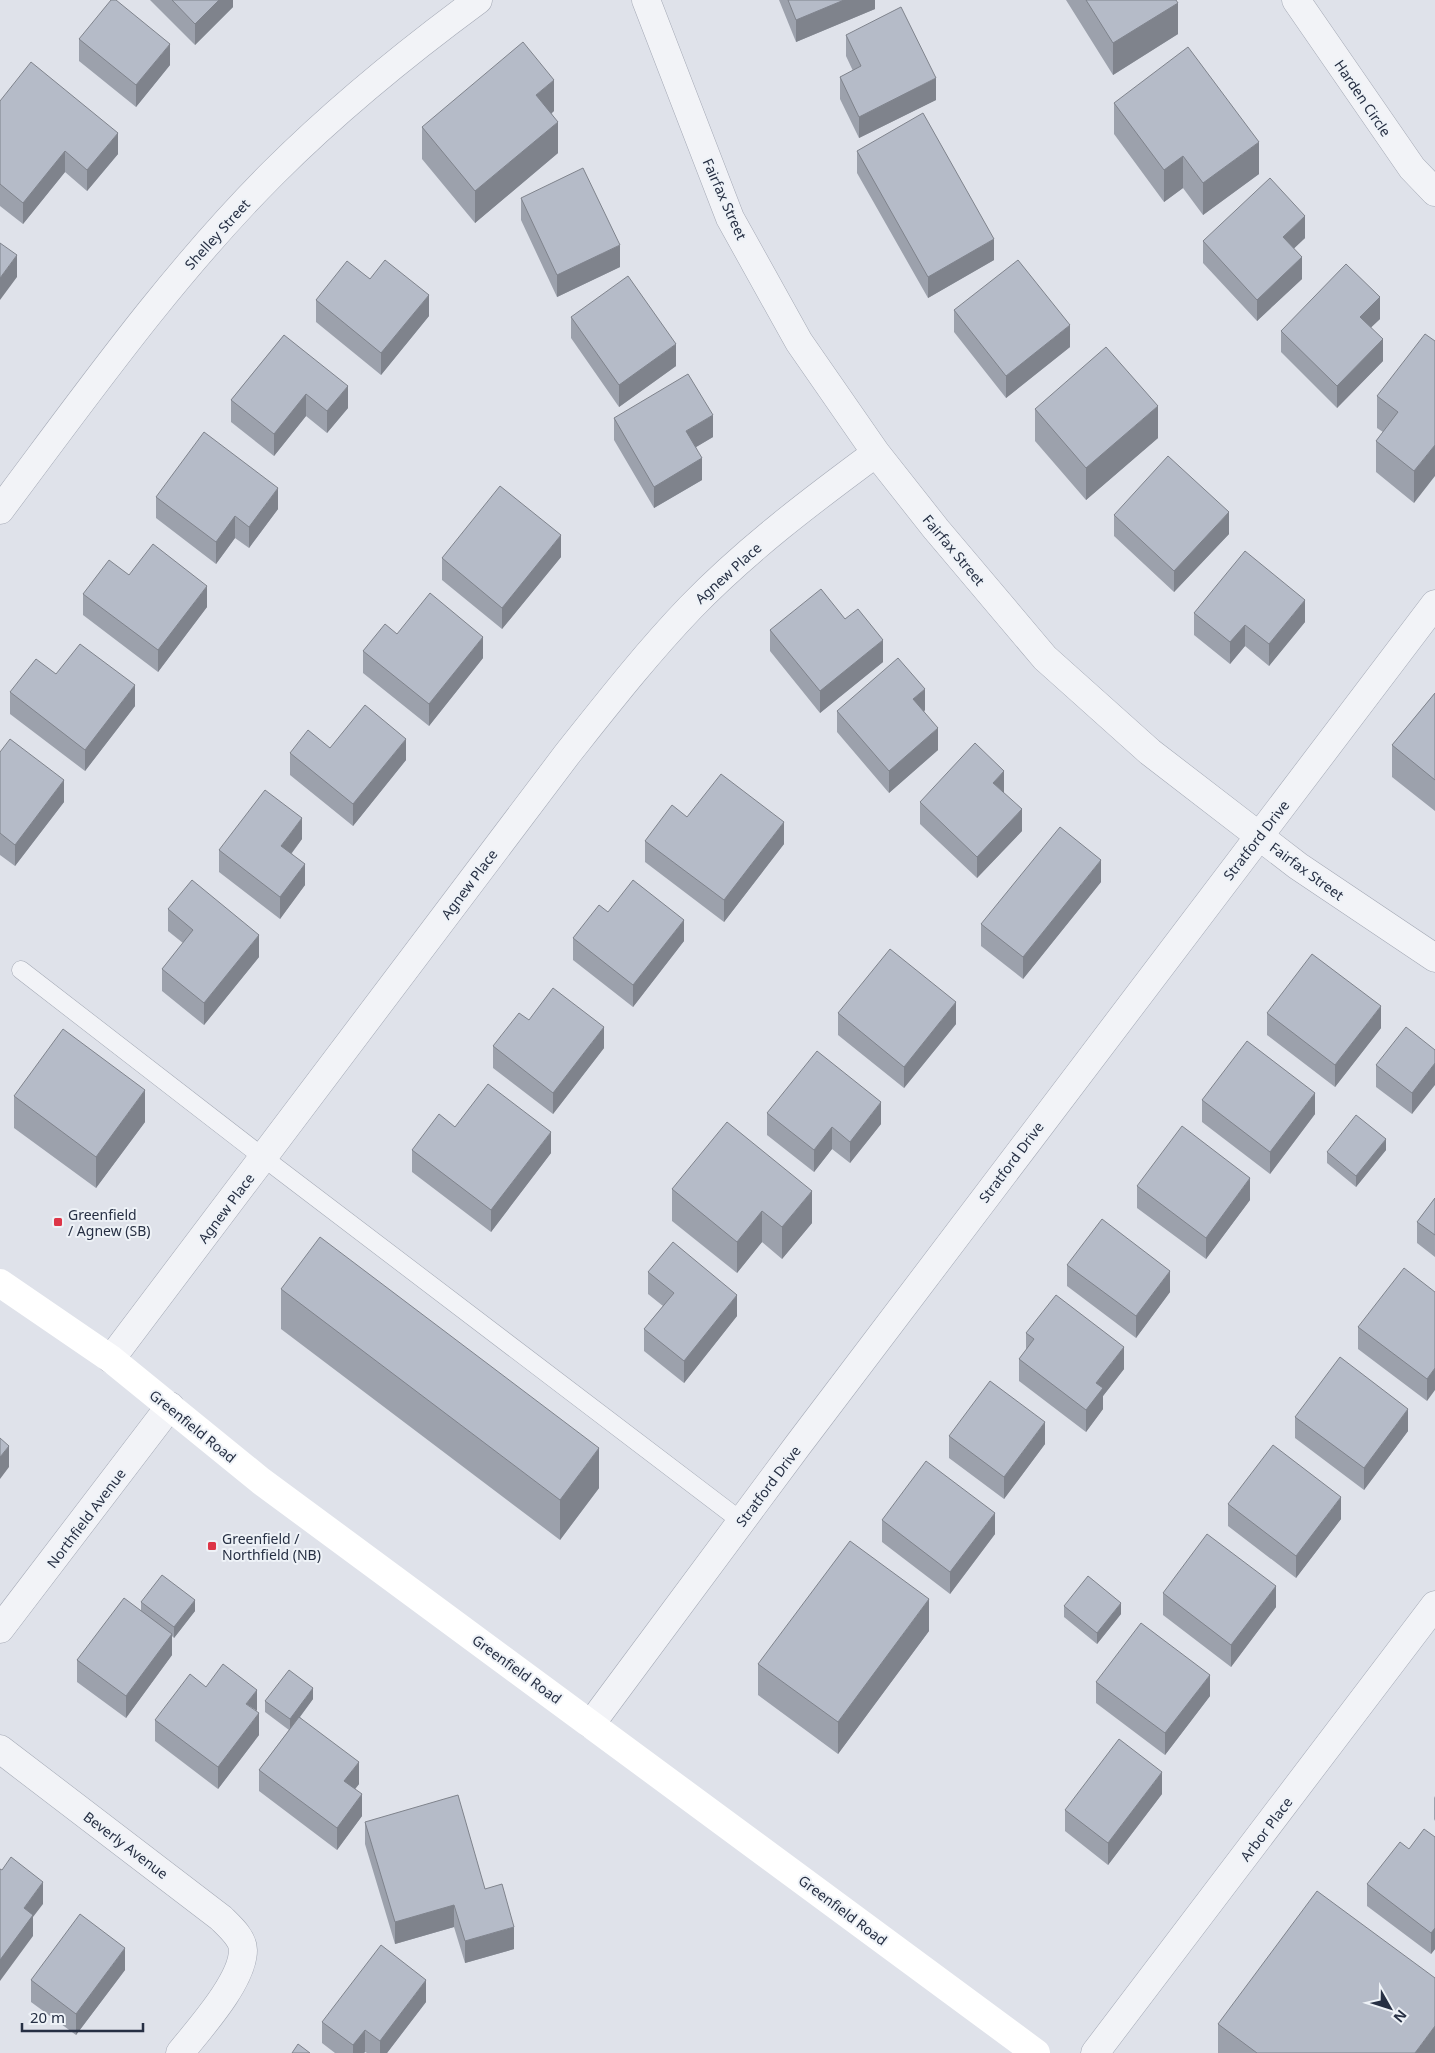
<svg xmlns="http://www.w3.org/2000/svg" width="1435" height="2053" font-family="'Noto Sans',sans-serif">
<rect width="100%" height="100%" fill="#dfe2ea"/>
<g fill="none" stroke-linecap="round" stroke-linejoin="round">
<!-- service casing -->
<g stroke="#a4a9b5" stroke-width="19">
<path id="service" d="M21,970L264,1158L741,1521"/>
</g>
<!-- minor casing -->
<g stroke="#a4a9b5" stroke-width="29">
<path id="minor" d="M646,0L730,218L799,342L876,453L936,529L1045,658L1150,752L1298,866L1435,958
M1296,0L1412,168L1435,192
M0,510C87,394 171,275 273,173C337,109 406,53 478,0
M111,1359L568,753C607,704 646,654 690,608C746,550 811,501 876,453
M0,1629L170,1406
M591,1724L798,1445L1435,604
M0,1749L221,1918C229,1926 243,1938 243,1950C243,1981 199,2029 180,2053
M1095,2053L1435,1605"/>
</g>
<!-- service -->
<use href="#service" stroke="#f2f3f7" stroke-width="18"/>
<!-- minor -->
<use href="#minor" stroke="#f2f3f7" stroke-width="28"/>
<!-- secondary -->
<path stroke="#fff" stroke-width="28" d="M0,1283L111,1359L261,1481L1036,2053"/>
</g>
<!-- wall -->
<path fill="#9ca1ac" d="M150,0H233V7L195,45Z
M779,0H875V9L796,42Z
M1066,0H1176L1178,34L1113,75Z
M846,35L936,100L859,138L840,99V77L853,71L846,56Z
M79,39L170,65L136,107L79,61Z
M0,101L118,154L87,191L65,172L23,224L0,206Z
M1114,103L1259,174L1203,215L1183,188L1164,202L1114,134Z
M554,111L552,113L558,153L475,223L422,159V127Z
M857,151L994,260L928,298L857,173Z
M521,198L620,267L557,297L521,220Z
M1305,238L1294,248L1302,279L1257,321L1203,263V241Z
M370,279L429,316L381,375L316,322V300Z
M954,310L1070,347L1006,398L954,332Z
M571,317L676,366L619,407L571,338Z
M1380,319L1371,327L1383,361L1337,408L1281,352V331Z
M284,335L348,408L327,433L306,416L274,456L231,422V400Z
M1435,341L1414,503L1376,472V441L1383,432L1377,428V396Z
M1035,409L1158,438L1086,500L1035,441Z
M614,418L713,437L696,447L702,480L654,508L614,440Z
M156,497L278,509L249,548L235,538L216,564L156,518Z
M1114,515L1229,534L1174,592L1114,536Z
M561,557L502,629L442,580V558Z
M129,575L207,607L158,672L83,615V594Z
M1194,613L1305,622L1269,666L1245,646L1230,664L1194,635Z
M845,619L883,662L820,713L770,651V630Z
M397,634L483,658L429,726L363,673V651Z
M56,674L135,706L85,771L10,714V692Z
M1435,693V811L1392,777V745Z
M925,710L924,712L938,750L889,793L837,732V711Z
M330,748L406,760L353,826L290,775V753Z
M0,752L64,802L15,866L0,855Z
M1004,793L1022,831L977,878L920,824V802Z
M687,817L784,844L724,922L645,862V841Z
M302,839L292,853L305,885L280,919L219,872V850Z
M1101,882L1023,979L981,946V924Z
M168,909L259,957L204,1025L162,991V969L183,943L168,931Z
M608,912L684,941L633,1007L573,960V938Z
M838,1013L956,1024L904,1088L838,1035Z
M1267,1013L1381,1028L1335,1087L1267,1035Z
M529,1020L604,1048L553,1114L493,1068V1046Z
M1435,1050L1412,1114L1376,1087V1065Z
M14,1096L145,1122L96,1188L14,1128Z
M1202,1100L1315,1114L1270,1174L1202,1122Z
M767,1113L881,1124L850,1163L832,1149L814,1172L767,1135Z
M455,1127L551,1153L491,1232L412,1172V1150Z
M1386,1150L1356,1187L1327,1163V1152Z
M1137,1186L1250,1200L1206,1259L1137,1208Z
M672,1189L812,1223L782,1259L762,1242L737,1273L672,1221Z
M1435,1198V1257L1417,1243V1222Z
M1067,1265L1170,1292L1136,1338L1067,1286Z
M648,1272L737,1316L684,1383L644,1351V1329L663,1306L648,1294Z
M281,1289L599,1488L560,1540L281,1329Z
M1435,1292L1427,1401L1358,1349V1327Z
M1026,1333L1124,1369L1103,1396V1409L1086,1432L1019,1381V1359L1026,1350Z
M1295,1417L1408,1431L1364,1490L1295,1438Z
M949,1436L1045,1444L1004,1499L949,1458Z
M1228,1504L1341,1519L1296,1578L1228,1526Z
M882,1520L995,1534L950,1594L882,1542Z
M1163,1593L1276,1607L1231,1667L1163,1615Z
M141,1602L195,1611L174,1638L172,1636V1655L126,1718L77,1682V1660L141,1610Z
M1064,1606L1121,1614L1097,1644L1064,1617Z
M929,1631L838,1754L758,1695V1664Z
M1096,1682L1210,1696L1165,1755L1096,1703Z
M206,1687L259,1735L218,1789L155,1741V1720Z
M313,1699L300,1717L359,1784L355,1789L362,1816L337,1850L259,1791V1770L289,1730L265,1712V1701Z
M1162,1794L1108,1865L1065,1831V1810Z
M1435,1796V1821L1434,1819V1798Z
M365,1822L485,1889L514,1949L465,1963L454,1927L395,1944L365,1844Z
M1435,1837V1949L1431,1954L1367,1906V1884L1409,1849Z
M125,1970L76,2035L31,2002V1980Z
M426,2002L387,2053H367L365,2052L364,2053H335L322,2043V2022Z
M1218,2024L1435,2053H1218Z"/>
<!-- shaded-wall -->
<path fill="#7f838c" d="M219,0H233V7L195,45V24Z
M844,0H875V9L796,42V20Z
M1178,3V34L1113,75V43Z
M170,44V65L136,107V85Z
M936,78V100L859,138V117Z
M554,80V111L536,126V95Z
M558,122V153L475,223V191Z
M118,133V154L87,191V170Z
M1259,142V174L1203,215V183Z
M65,151V172L23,224V203Z
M1183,156V188L1164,202V170Z
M1305,216V238L1283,259V237Z
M994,239V260L928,298V277Z
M620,245V267L557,297V275Z
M17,255V277L0,300V278Z
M1302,257V279L1257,321V300Z
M429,295V316L381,375V353Z
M1380,297V319L1360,338V317Z
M1070,325V347L1006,398V376Z
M1383,339V361L1337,408V386Z
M676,344V366L619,407V385Z
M348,386V408L327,433V411Z
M306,394V416L274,456V434Z
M1158,406V438L1086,500V468Z
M713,415V437L686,453V431Z
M1435,445V476L1414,503V471Z
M702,458V480L654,508V487Z
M278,488V509L249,548V527Z
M1229,512V534L1174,592V571Z
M235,516V538L216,564V542Z
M561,535V557L502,629V608Z
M207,586V607L158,672V650Z
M1305,600V622L1269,666V644Z
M1245,625V646L1230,664V642Z
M483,637V658L429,726V704Z
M883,640V662L820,713V691Z
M135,685V706L85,771V750Z
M925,689V710L913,721V699Z
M938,728V750L889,793V771Z
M406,739V760L353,826V804Z
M1004,771V793L993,783Z
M64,780V802L15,866V845Z
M1022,809V831L977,878V857Z
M302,818V839L281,867V846Z
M784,822V844L724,922V900Z
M1101,860V882L1023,979V957Z
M305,864V885L280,919V897Z
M684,920V941L633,1007V985Z
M259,935V957L204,1025V1003Z
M956,1002V1024L904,1088V1067Z
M1381,1006V1028L1335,1087V1065Z
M604,1027V1048L553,1114V1093Z
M1435,1063V1085L1412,1114V1093Z
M145,1090V1122L96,1188V1157Z
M1315,1093V1114L1270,1174V1152Z
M881,1102V1124L850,1163V1142Z
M832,1127V1149L814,1172V1150Z
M551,1132V1153L491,1232V1210Z
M1386,1139V1150L1356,1187V1176Z
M1250,1178V1200L1206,1259V1238Z
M812,1191V1223L782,1259V1227Z
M762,1211V1242L737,1273V1242Z
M1170,1271V1292L1136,1338V1316Z
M737,1295V1316L684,1383V1361Z
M1124,1347V1369L1103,1396V1409L1086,1432V1410L1096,1383Z
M1435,1368V1390L1427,1401V1379Z
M1408,1409V1431L1364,1490V1468Z
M1045,1422V1444L1004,1499V1477Z
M9,1446V1467L0,1479V1457Z
M599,1448V1488L560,1540V1500Z
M1341,1497V1519L1296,1578V1556Z
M995,1513V1534L950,1594V1572Z
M1276,1586V1607L1231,1667V1645Z
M929,1599V1631L838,1754V1722Z
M195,1600V1611L174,1638V1627Z
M1121,1603V1614L1097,1644V1633Z
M172,1634V1655L126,1718V1696Z
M1210,1675V1696L1165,1755V1733Z
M313,1688V1699L290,1730V1719Z
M257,1690V1711L246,1704Z
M259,1713V1735L218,1789V1767Z
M359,1762V1784L344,1803V1781Z
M1162,1772V1794L1108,1865V1843Z
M362,1794V1816L337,1850V1828Z
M43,1882V1904L33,1917V1936L0,1981V1960L24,1908Z
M454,1905V1927L395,1944V1922Z
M514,1927V1949L465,1963V1941Z
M1435,1928V1949L1431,1954V1933Z
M125,1948V1970L76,2035V2014Z
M426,1980V2002L387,2053H380V2041Z
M1435,2026V2053H1415Z
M365,2030V2052L364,2053H353V2045Z"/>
<!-- building -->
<path fill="#b5bbc8" stroke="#7f838c" d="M111,0H116L170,44L136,85L79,39Z
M172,0H219L195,24Z
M788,0H844L796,20Z
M1086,0H1176L1178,3L1113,43Z
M901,7L936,78L859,117L840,77L861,66L846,35Z
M523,42L554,80L536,95L558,122L475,191L422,127Z
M1188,47L1259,142L1203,183L1183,156L1164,170L1114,103Z
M31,62L118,133L87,170L65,151L23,203L0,184V101Z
M923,113L994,239L928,277L857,151Z
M583,168L620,245L557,275L521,198Z
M1270,178L1305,216L1283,237L1302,257L1257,300L1203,241Z
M0,243L17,255L0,278Z
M385,260L429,295L381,353L316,300L347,261L370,279Z
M1018,260L1070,325L1006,376L954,310Z
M1346,264L1380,297L1360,317L1383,339L1337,386L1281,331Z
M628,276L676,344L619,385L571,317Z
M1425,334L1435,341V445L1414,471L1376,441L1398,412L1377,396Z
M284,335L348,386L327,411L306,394L274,434L231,400Z
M1106,347L1158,406L1086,468L1035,409Z
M688,374L713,415L686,431L702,458L654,487L614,418Z
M204,432L278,488L249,527L235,516L216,542L156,497Z
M1168,456L1229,512L1174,571L1114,515Z
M500,486L561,535L502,608L442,558Z
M153,544L207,586L158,650L83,594L109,560L129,575Z
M1245,551L1305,600L1269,644L1245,625L1230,642L1194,613Z
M821,589L845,619L858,609L883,640L820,691L770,630Z
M430,593L483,637L429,704L363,651L385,624L397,634Z
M80,644L135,685L85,750L10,692L36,659L56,674Z
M898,658L925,689L913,699L938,728L889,771L837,711Z
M1435,693V780L1392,745Z
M365,705L406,739L353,804L290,753L308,730L330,748Z
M10,739L64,780L15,845L0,833V752Z
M975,743L1004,771L993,783L1022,809L977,857L920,802Z
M721,774L784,822L724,900L645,841L672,805L687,817Z
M265,790L302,818L281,846L305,864L280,897L219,850Z
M1060,827L1101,860L1023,957L981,924Z
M192,880L259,935L204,1003L162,969L193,930L168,909Z
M633,880L684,920L633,985L573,938L599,905L608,912Z
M890,949L956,1002L904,1067L838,1013Z
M1312,954L1381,1006L1335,1065L1267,1013Z
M553,988L604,1027L553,1093L493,1046L519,1013L529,1020Z
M1406,1027L1435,1050V1063L1412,1093L1376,1065Z
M63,1029L145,1090L96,1157L14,1096Z
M1247,1041L1315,1093L1270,1152L1202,1100Z
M817,1051L881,1102L850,1142L832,1127L814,1150L767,1113Z
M488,1084L551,1132L491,1210L412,1150L439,1114L455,1127Z
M1356,1115L1386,1139L1356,1176L1327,1152Z
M727,1122L812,1191L782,1227L762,1211L737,1242L672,1189Z
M1182,1126L1250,1178L1206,1238L1137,1186Z
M1435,1198V1235L1417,1222Z
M1102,1219L1170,1271L1136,1316L1067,1265Z
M320,1237L599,1448L560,1500L281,1289Z
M673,1242L737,1295L684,1361L644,1329L674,1293L648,1272Z
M1404,1268L1435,1292V1368L1427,1379L1358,1327Z
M1056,1295L1124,1347L1096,1383L1103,1388L1086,1410L1019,1359L1034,1339L1026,1333Z
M1340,1357L1408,1409L1364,1468L1295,1417Z
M990,1381L1045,1422L1004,1477L949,1436Z
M0,1438L9,1446L0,1457Z
M1273,1445L1341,1497L1296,1556L1228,1504Z
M926,1461L995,1513L950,1572L882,1520Z
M1207,1534L1276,1586L1231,1645L1163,1593Z
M850,1541L929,1599L838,1722L758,1664Z
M162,1575L195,1600L174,1627L141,1602Z
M1088,1576L1121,1603L1097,1633L1064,1606Z
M124,1598L172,1634L126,1696L77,1660Z
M1141,1623L1210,1675L1165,1733L1096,1682Z
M223,1664L257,1690L246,1704L259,1713L218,1767L155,1720L190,1674L206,1687Z
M289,1670L313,1688L290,1719L265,1701Z
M299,1717L359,1762L344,1781L362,1794L337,1828L259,1770Z
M1119,1739L1162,1772L1108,1843L1065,1810Z
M458,1795L485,1889L502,1884L514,1927L465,1941L454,1905L395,1922L365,1822Z
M1424,1829L1435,1837V1928L1431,1933L1367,1884L1400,1842L1409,1849Z
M11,1857L43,1882L24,1908L33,1915L0,1960V1869L2,1870Z
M1317,1891L1435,1978V2026L1415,2053H1257L1218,2024Z
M80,1914L125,1948L76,2014L31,1980Z
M381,1945L426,1980L380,2041L365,2030L353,2045L322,2022Z
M298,2044L310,2053H292Z"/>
<!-- markers -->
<g fill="#dd3547" stroke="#eef2f7" stroke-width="2">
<rect x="53" y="1217" width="10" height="10" rx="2.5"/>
<rect x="207" y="1541" width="10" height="10" rx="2.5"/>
</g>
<g text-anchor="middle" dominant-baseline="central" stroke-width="4" stroke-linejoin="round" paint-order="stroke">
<!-- street labels -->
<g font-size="14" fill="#262f43" stroke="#eef2f7">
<text transform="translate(1363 98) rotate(56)">Harden Circle</text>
<text transform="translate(725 199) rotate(66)">Fairfax Street</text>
<text transform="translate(217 234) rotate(-48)">Shelley Street</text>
<text transform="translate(954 550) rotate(50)">Fairfax Street</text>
<text transform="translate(728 573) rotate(-42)">Agnew Place</text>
<text transform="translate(1256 840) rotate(-52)">Stratford Drive</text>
<text transform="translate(1307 871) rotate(36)">Fairfax Street</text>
<text transform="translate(469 884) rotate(-53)">Agnew Place</text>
<text transform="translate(1011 1162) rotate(-53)">Stratford Drive</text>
<text transform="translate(226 1208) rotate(-53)">Agnew Place</text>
<text transform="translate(193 1426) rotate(39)">Greenfield Road</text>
<text transform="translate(768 1486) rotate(-53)">Stratford Drive</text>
<text transform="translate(86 1518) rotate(-53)">Northfield Avenue</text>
<text transform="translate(517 1669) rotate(36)">Greenfield Road</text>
<text transform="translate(1266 1829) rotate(-53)">Arbor Place</text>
<text transform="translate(126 1845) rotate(37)">Beverly Avenue</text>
<text transform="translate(843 1910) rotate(37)">Greenfield Road</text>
</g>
<!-- poi labels -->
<g font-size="14" fill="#262f43" stroke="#eef2f7" text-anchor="start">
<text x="68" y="1214">Greenfield<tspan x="68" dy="16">/ Agnew (SB)</tspan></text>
<text x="222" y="1538">Greenfield /<tspan x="222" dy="16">Northfield (NB)</tspan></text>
</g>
</g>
<!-- north arrow -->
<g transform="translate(1390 2008) rotate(129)" stroke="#eef2f7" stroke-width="4" paint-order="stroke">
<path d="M0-4L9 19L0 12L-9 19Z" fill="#262f43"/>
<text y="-8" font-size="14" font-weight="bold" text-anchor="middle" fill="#262f43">N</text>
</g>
<!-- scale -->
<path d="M22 2023v8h121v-8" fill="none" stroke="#262f43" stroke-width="2.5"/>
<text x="30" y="2023" font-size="15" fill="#262f43" stroke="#eef2f7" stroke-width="4" paint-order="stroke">20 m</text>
</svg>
